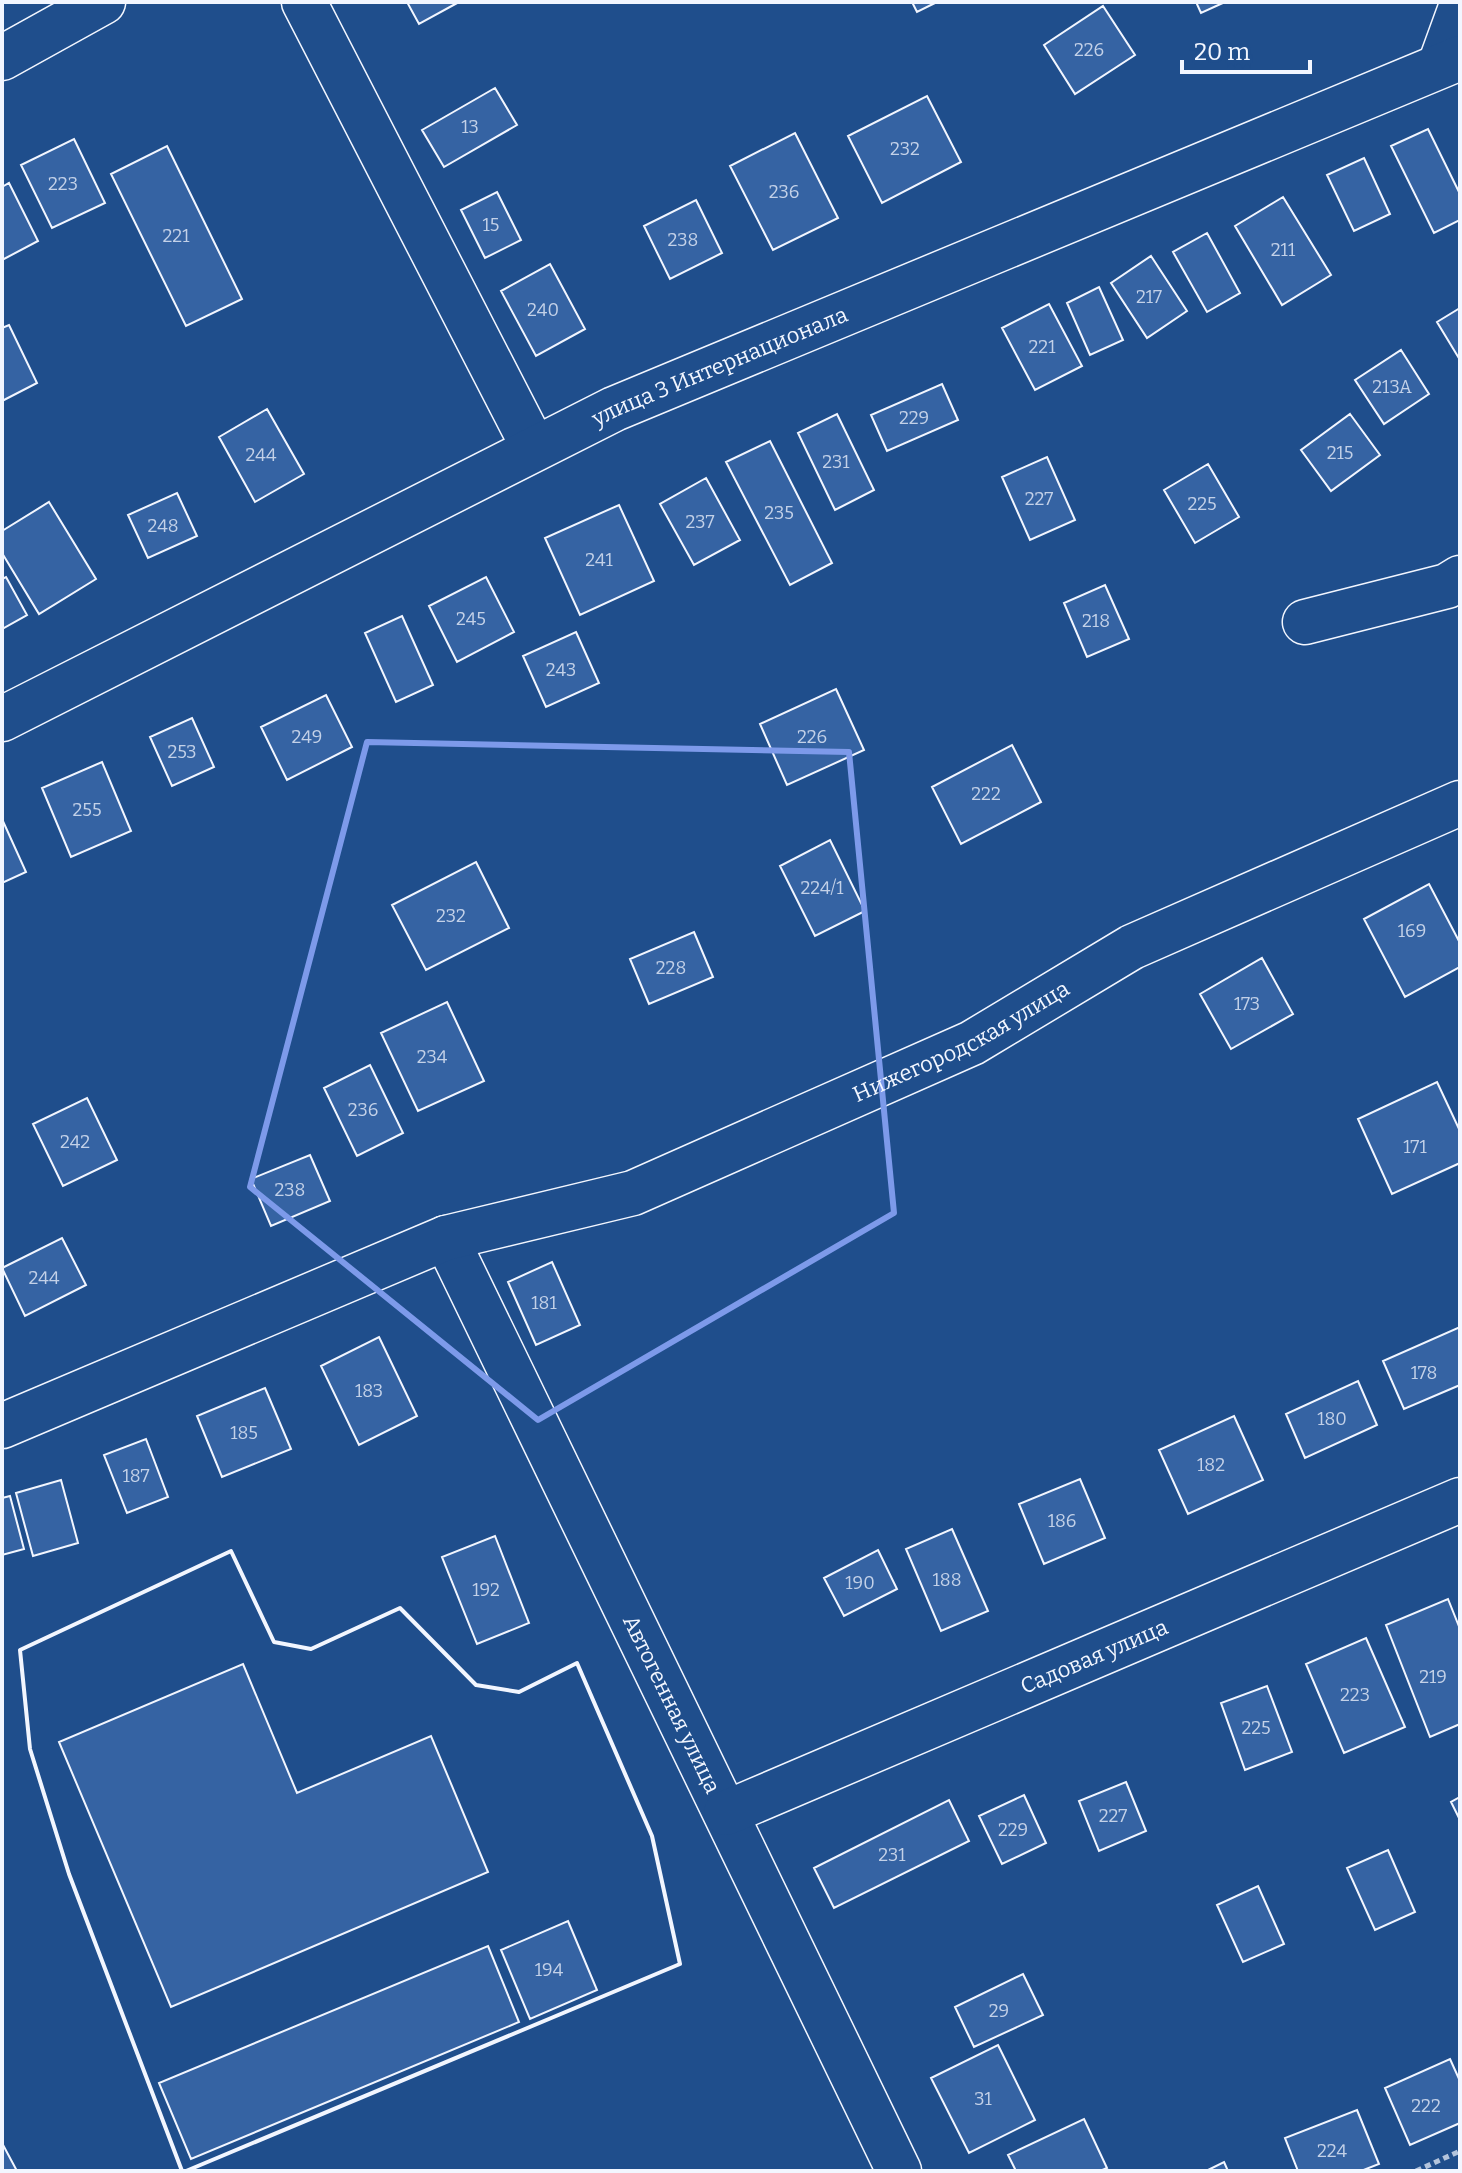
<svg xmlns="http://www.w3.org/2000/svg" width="1462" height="2173" font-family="Bitter,serif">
<rect width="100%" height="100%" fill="#1f4e8c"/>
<!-- building -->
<path fill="#3563a3" stroke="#f2f6ff" stroke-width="2" d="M407,2H459L419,24Z
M912,2H937L917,12Z
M1196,2H1225L1201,13Z
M1103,6L1135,55L1075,94L1044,45Z
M495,88L517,125L444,167L422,130Z
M927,96L961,162L882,203L848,136Z
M1428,129L1460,194V220L1434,233L1391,146Z
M795,133L838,218L773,250L730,166Z
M74,139L105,203L52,228L21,165Z
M167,146L242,299L186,326L111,174Z
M1364,158L1390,214L1354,231L1327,175Z
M9,183L38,241L2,260V187Z
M497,192L521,240L485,258L461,210Z
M1283,197L1331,275L1282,305L1235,226Z
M696,200L722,253L670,279L644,226Z
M1207,233L1240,293L1207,312L1173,252Z
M1151,256L1187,311L1147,338L1111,283Z
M550,264L585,329L536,356L501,291Z
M1099,287L1123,340L1090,355L1067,303Z
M1049,304L1082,366L1035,390L1002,328Z
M1460,308V360L1437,322Z
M9,325L37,383L2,401V328Z
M1401,350L1429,394L1384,424L1355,380Z
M942,384L958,420L887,451L871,415Z
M267,409L304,474L255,502L219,437Z
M837,414L874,490L835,510L798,433Z
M1350,414L1380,455L1331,491L1301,450Z
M770,441L832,563L790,585L726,462Z
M1047,457L1075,520L1030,540L1002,477Z
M1208,464L1239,517L1195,543L1164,490Z
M706,478L740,540L694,565L660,504Z
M177,493L197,536L148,558L128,515Z
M49,502L96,579L39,614L2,553V531Z
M619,505L654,581L580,615L545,538Z
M6,577L27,615L2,629V579Z
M486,577L514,632L457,662L429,606Z
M1105,585L1129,639L1087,657L1064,603Z
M402,616L433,685L396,702L365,633Z
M576,632L599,683L546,707L523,656Z
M836,689L864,750L787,785L760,724Z
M326,695L352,747L287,780L261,727Z
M192,718L214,767L172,786L150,737Z
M1012,745L1041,802L961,844L932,787Z
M102,762L131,831L71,857L42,788Z
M2,819L26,872L2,883Z
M830,840L865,911L815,936L780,866Z
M476,862L509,928L426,970L392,905Z
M1429,884L1460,943V967L1405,997L1364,919Z
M694,932L713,977L649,1004L630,959Z
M1262,958L1293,1014L1231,1049L1200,994Z
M447,1002L484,1081L418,1111L381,1033Z
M370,1065L403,1133L357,1156L324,1088Z
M1437,1082L1460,1131V1163L1392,1194L1358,1119Z
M87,1098L117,1160L63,1186L33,1124Z
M310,1155L330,1201L271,1226L251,1179Z
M62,1238L86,1285L25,1316L2,1268Z
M552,1262L580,1325L536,1345L508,1282Z
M1460,1327V1385L1404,1409L1383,1361Z
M379,1337L417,1416L359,1445L321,1366Z
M1358,1381L1377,1425L1305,1458L1286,1414Z
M265,1388L291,1449L222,1477L197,1416Z
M1234,1416L1263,1480L1188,1514L1159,1450Z
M146,1439L168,1497L127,1513L104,1455Z
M1080,1479L1105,1538L1044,1564L1019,1504Z
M61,1480L78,1543L33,1556L16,1493Z
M10,1496L24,1549L2,1555V1498Z
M952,1529L988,1611L941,1631L906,1549Z
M495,1536L529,1623L477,1644L442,1557Z
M878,1550L897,1589L844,1616L824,1578Z
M1448,1599L1460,1629V1724L1430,1737L1386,1625Z
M1366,1638L1405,1727L1344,1753L1306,1664Z
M243,1664L297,1793L431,1736L488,1872L171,2007L59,1742Z
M1267,1686L1292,1752L1245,1770L1221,1703Z
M1126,1782L1146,1831L1099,1851L1079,1801Z
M1024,1795L1046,1843L1002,1864L979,1816Z
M1460,1797V1820L1451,1802Z
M949,1800L969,1841L834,1908L814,1868Z
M1388,1850L1415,1912L1375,1930L1347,1868Z
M1258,1886L1284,1944L1243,1962L1217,1905Z
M568,1921L597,1990L530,2019L501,1950Z
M488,1946L519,2022L191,2159L159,2083Z
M1023,1974L1043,2015L974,2047L955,2007Z
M998,2045L1035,2120L969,2153L931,2078Z
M1450,2059L1460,2081V2123L1410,2145L1385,2088Z
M1357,2110L1379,2164L1361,2171H1298L1285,2138Z
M1084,2119L1107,2168L1100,2171H1016L1008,2155Z
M2,2143L17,2171H2Z
M1224,2162L1228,2171H1206Z"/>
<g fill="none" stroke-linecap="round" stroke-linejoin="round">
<!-- minor casing -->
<g stroke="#f2f6ff" stroke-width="47">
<g id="minor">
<path d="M304,2L534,448"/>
<path d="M2,58L103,2"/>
<path d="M1440,65L1460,10"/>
<path d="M1305,622L1447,586L1460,578"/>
<path id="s1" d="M2,719L614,409L1460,58"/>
<path id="s2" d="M446,1238L899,2171"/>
<path id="s3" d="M2,1426L446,1238L633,1193L972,1043L1132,947L1460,803"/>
<path id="s4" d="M726,1813L1460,1500"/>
</g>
</g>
<!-- path -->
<path stroke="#b3c4dc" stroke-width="5" stroke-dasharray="6 4" stroke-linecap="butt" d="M1416,2171L1460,2151"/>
<!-- minor -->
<use href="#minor" stroke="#1f4e8c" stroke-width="44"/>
<!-- wall -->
<path stroke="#f2f6ff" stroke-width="4" d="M182,2171L69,1874L30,1749L20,1650L231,1551L274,1642L311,1649L400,1608L476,1685L519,1692L577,1663L652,1836L680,1964L186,2171"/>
</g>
<!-- marked area -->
<path fill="none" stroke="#7d9aea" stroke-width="6" stroke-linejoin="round" d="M367,742L849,752L894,1213L538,1420L250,1187Z"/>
<g text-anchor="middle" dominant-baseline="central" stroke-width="6" stroke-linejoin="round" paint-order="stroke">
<!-- number labels -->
<g font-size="18" fill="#c3d1e8">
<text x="1089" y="50">226</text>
<text x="470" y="127">13</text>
<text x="905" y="149">232</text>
<text x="63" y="184">223</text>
<text x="784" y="192">236</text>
<text x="491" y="225">15</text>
<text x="176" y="236">221</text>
<text x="683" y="240">238</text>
<text x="1283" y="250">211</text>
<text x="1149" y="297">217</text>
<text x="543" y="310">240</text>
<text x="1042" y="347">221</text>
<text x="1392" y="387">213А</text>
<text x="914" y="418">229</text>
<text x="1340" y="453">215</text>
<text x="261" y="455">244</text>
<text x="836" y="462">231</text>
<text x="1039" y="499">227</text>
<text x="1202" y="504">225</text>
<text x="779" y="513">235</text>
<text x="700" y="522">237</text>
<text x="163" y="526">248</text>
<text x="599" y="560">241</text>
<text x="471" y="619">245</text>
<text x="1096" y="621">218</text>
<text x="561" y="670">243</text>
<text x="307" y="737">249</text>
<text x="812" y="737">226</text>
<text x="182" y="752">253</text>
<text x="986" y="794">222</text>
<text x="87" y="810">255</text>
<text x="822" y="888">224/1</text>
<text x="451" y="916">232</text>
<text x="1412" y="931">169</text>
<text x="671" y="968">228</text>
<text x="1247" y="1004">173</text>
<text x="432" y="1057">234</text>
<text x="363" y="1110">236</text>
<text x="75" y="1142">242</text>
<text x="1415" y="1147">171</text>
<text x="290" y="1190">238</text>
<text x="44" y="1278">244</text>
<text x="544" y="1303">181</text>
<text x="1424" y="1373">178</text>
<text x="369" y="1391">183</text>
<text x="1332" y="1419">180</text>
<text x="244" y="1433">185</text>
<text x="1211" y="1465">182</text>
<text x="136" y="1476">187</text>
<text x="1062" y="1521">186</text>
<text x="947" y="1580">188</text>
<text x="860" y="1583">190</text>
<text x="486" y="1590">192</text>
<text x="1433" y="1677">219</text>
<text x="1355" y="1695">223</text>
<text x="1256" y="1728">225</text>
<text x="1113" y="1816">227</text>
<text x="1013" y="1830">229</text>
<text x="892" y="1855">231</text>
<text x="549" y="1970">194</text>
<text x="999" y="2011">29</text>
<text x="983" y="2099">31</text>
<text x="1426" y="2106">222</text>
<text x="1332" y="2151">224</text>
</g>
<!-- street labels -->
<g font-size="22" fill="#f2f6ff" stroke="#1f4e8c">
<text stroke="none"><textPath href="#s1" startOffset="800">улица 3 Интернационала</textPath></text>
<text stroke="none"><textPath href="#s3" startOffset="1036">Нижегородская улица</textPath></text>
<text stroke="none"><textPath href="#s4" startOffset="400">Садовая улица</textPath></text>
<text stroke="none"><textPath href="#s2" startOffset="518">Автогенная улица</textPath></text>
</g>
</g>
<!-- border -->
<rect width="1462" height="2173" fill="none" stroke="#f2f6ff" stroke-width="8"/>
<!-- scale -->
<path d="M1182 60v12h128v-12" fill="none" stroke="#f2f6ff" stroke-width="4"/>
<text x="1194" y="60" font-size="24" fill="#f2f6ff" stroke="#1f4e8c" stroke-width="6" paint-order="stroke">20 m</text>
</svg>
